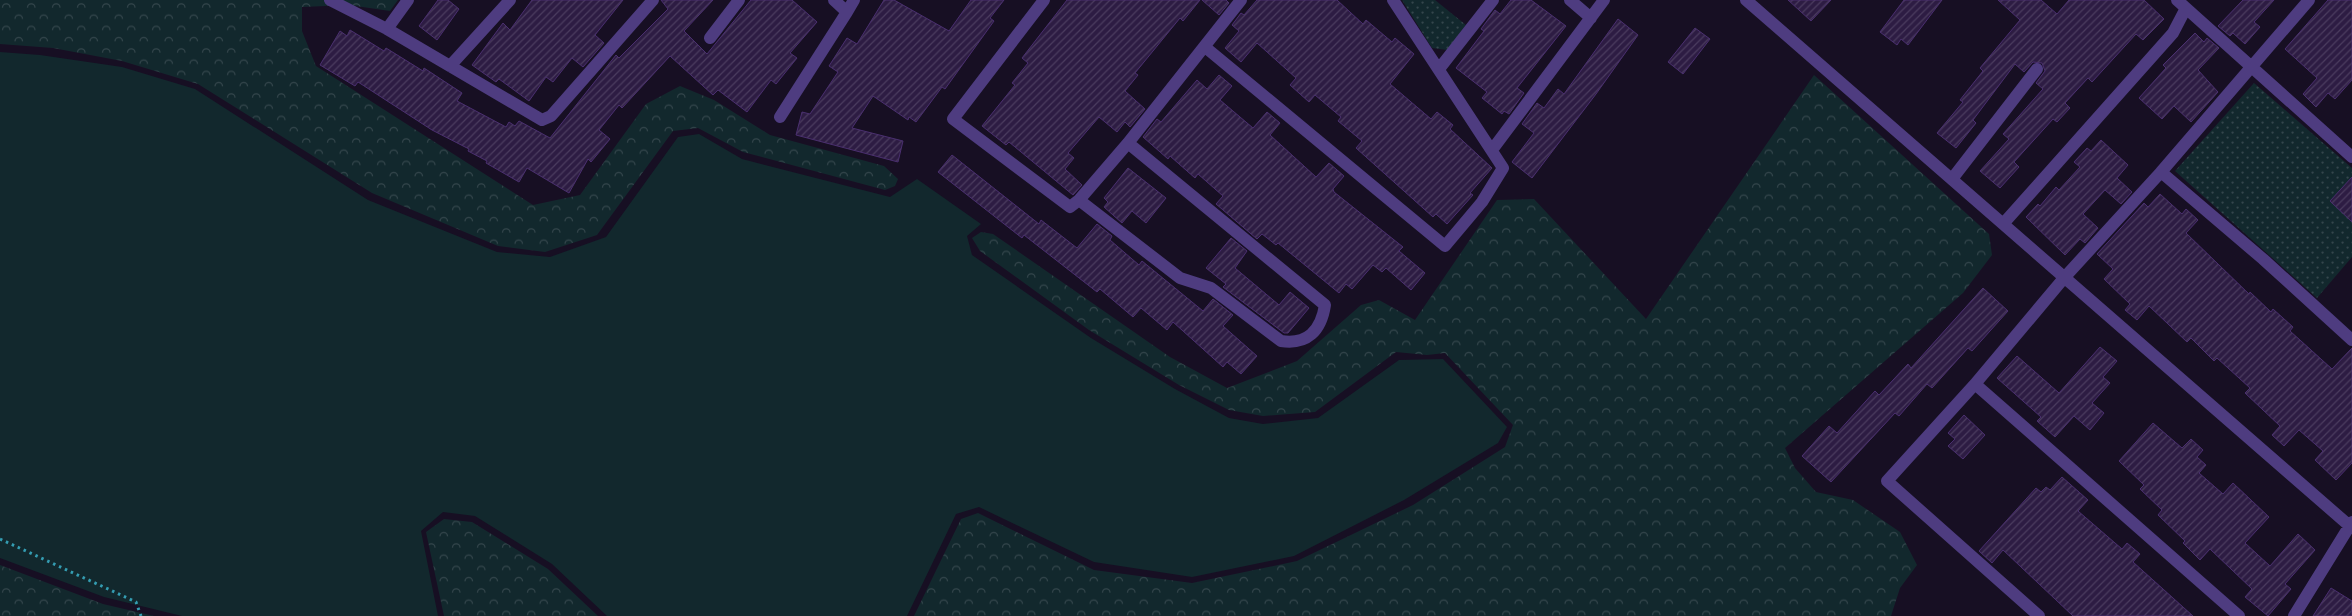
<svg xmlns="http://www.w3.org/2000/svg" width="2352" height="616" font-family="'DM Sans',sans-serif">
<defs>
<pattern id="forest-crowns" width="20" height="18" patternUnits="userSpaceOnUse" patternTransform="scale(1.25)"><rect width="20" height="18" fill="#12282d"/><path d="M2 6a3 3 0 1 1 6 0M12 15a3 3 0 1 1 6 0" fill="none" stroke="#34464c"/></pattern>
<pattern id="park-dots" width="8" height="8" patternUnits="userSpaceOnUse" patternTransform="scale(1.25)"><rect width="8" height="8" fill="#12282d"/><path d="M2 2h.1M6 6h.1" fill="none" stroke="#34464c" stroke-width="1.8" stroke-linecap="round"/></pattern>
<pattern id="building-hatch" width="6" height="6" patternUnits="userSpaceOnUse" patternTransform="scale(1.25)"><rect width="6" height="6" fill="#2d1c43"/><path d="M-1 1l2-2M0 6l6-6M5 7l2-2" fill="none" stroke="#4b3c5f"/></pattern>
</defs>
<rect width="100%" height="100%" fill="#170f23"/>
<!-- grass -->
<path fill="#12282d" d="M0,52L40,55L122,67L195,89L368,200L497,252L550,257L606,237L678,137L699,134L742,159L890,197L917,179L981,224L967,236L972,255L1091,338L1175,389L1229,418L1263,424L1318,418L1399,360L1443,359L1507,427L1498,443L1404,500L1294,556L1192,577L1094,562L979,507L956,514L907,616H607L552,564L475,516L443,512L421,531L438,616H182L104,597L0,558Z"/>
<!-- forest -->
<path fill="url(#forest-crowns)" d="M0,0H398L390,11L349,5L302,7V31L316,66L533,205L580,195L646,104L680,86L714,100L770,135L884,166L898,179L895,186L885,190L743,152L698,128L673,131L597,235L545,252L498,246L372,193L198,84L122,61L53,48L0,44Z
M1814,75L1989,234L1992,255L1963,293L1785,448L1795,468L1816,492L1853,500L1900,532L1917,565L1900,588L1891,616H914L961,519L978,513L1094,570L1192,583L1297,561L1413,505L1505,447L1513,425L1445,353L1427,355L1396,352L1315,412L1263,416L1229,410L1179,385L1089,330L980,251L972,238L981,232L993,234L1170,357L1227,388L1297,361L1361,305L1379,300L1415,320L1497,200L1534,199L1646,319Z
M444,519L472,522L548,569L598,616H444L426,532Z
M0,565L103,604L154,616H0Z"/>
<!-- park -->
<path fill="url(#park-dots)" d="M1402,0H1435L1466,25L1447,50L1432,48Z
M2254,83L2352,168V257L2317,298L2175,171Z"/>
<!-- building -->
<path fill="url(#building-hatch)" stroke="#4a2f6f" d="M438,0H448L459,9L437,40L419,26Z
M532,0H623L595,35L604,43L583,67L572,58L553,82L546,77L529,101L499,79L496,82L472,65L503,23L510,30Z
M661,0H713L684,31L707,54L751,0H792L817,22L790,53L797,58L776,84L771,80L747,112L718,90L713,95L670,56L622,108L619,105L599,130L610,139L591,162L588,159L569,193L527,168L519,182L486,163L487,161L468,151L469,149L432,130L358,82L355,86L320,65L340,31L347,36L350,30L384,51L386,48L423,71L424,68L462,93L457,101L506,127L509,122L515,126L519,121L550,138L616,55L619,58L668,9Z
M884,0H894L949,31L971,0H1004L990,18L994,21L963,64L945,89L942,87L916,122L909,117L908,120L873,96L852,128L903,141L898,162L796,135L802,112L810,114L838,72L829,66L847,38L857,44Z
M1067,0H1200L1183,21L1180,18L1135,73L1138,75L1125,91L1145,109L1130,127L1125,122L1117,132L1099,117L1068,153L1074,158L1065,169L1082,185L1073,195L1009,142L1006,145L982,126L1015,85L1012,83L1028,63L1022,58Z
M1202,0H1226L1229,3L1219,15Z
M1257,0H1337L1363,24L1366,20L1392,42L1395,38L1414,54L1390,84L1431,119L1437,112L1453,125L1450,129L1492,168L1470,193L1473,195L1447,224L1436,214L1433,217L1356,148L1362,141L1338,121L1341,117L1315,95L1309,102L1290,85L1296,78L1257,43L1241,62L1225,48L1239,31L1232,25L1241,13L1244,15Z
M1511,0H1531L1566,26L1517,88L1524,93L1509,114L1504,111L1502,114L1482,98L1487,92L1456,68L1484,31L1481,29L1495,10L1500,14Z
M1788,0H1831L1811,21Z
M1904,0H1942L1908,45L1901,39L1897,45L1880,32Z
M1998,0H2041L2057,14L2069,0H2144L2164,19L2143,40L2136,34L2092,82L2088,78L2065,103L2070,108L2057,122L2053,119L2014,162L2019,167L2000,188L1980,171L2009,139L2003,134L2043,89L2036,83L2045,71L2042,63L2033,62L2024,72L2015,64L1973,120L1976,123L1956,148L1937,133L1963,102L1960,100L1983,71L1980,68L2020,20Z
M2243,0H2274L2254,22L2260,27L2245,44L2233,33L2230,36L2218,26Z
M2328,0H2352V80L2335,99L2328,93L2316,107L2303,94L2317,78L2285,49Z
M1618,19L1638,35L1596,94L1532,178L1512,162L1534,133L1522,124L1537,103L1544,108L1558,89L1564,94Z
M1695,28L1710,39L1683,74L1668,62Z
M2195,33L2204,42L2207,38L2219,48L2198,70L2218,92L2191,122L2174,106L2162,119L2139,98L2166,68L2163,65Z
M1219,75L1232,86L1220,100L1253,128L1267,112L1280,123L1270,135L1316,177L1329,163L1344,176L1333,189L1334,192L1403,247L1399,251L1425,273L1411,290L1386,268L1382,272L1373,265L1352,289L1346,284L1339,293L1278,243L1276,245L1262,234L1257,239L1216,204L1223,196L1198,174L1195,178L1170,156L1168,159L1143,137L1157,119L1161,122L1197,80L1207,89Z
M2101,140L2128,165L2117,178L2132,192L2121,204L2105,190L2083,214L2098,228L2085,243L2080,239L2065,255L2026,217L2038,204L2040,206L2056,187L2059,190L2080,167L2074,162L2087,148L2091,151Z
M952,155L1039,224L1041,220L1077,248L1097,224L1112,236L1110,240L1139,265L1142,261L1203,311L1213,299L1233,315L1223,326L1257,356L1241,374L1227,362L1223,367L1173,322L1167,330L1141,308L1133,317L1100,289L1097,292L1024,235L1022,238L938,172Z
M1128,168L1166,198L1146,223L1132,211L1122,223L1104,207L1108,202L1104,198Z
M2352,177V222L2330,201Z
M2160,194L2182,214L2186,209L2198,220L2186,233L2249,294L2250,292L2271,312L2273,309L2293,327L2290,331L2332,369L2352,348V463L2336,480L2315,460L2323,451L2299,430L2284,446L2272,435L2280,426L2245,393L2250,388L2217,358L2214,361L2191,338L2187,342L2149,306L2137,320L2125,310L2130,304L2104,279L2113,269L2097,254L2144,203L2148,207Z
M1231,238L1247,251L1235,268L1279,305L1290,292L1309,308L1288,333H1284L1223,287L1226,284L1206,268Z
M1983,288L2008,311L1972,351L1968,348L1932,388L1927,384L1899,416L1895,413L1831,482L1802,456L1829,426L1837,433L1875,391L1879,395L1908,364L1911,368Z
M2100,347L2117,361L2103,377L2110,383L2092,403L2104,413L2090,430L2074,416L2055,437L2037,421L2041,417L1997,378L2017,356L2059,393Z
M1964,415L1985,435L1963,459L1948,446L1955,439L1948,433Z
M2153,423L2182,448L2191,439L2203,450L2197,457L2206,465L2199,473L2223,494L2233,483L2269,517L2245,543L2270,566L2298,534L2315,550L2285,584L2291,589L2268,616L2245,597L2252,589L2210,549L2200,560L2183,543L2185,541L2158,515L2162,510L2140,489L2144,485L2119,461Z
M2062,477L2088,500L2078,511L2122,549L2127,543L2140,554L2133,562L2193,616H2073L2003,550L1992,563L1979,551L2036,488L2041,492L2046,487L2050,490Z
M2331,588L2352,601V616H2313Z"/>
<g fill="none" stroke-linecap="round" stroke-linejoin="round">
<!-- path -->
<path stroke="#349cb1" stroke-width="3" stroke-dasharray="2.5 4" stroke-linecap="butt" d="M0,539L136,602L141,616"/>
<!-- minor -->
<path stroke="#4e3c80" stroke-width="12" d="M330,0L387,29
M408,0L387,29L542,120L551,116L653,0
M834,0L847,12L854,0
M1044,0L953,119L1070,207L1079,200L1128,143L1241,0
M1570,0L1591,18
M1746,0L2352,528
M2177,0L2352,157
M710,38L739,0
M1205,47L1445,246L1482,202L1503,168L1393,0
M450,66L510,0
M1439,69L1493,0
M780,117L847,12
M1492,150L1604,0
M2161,172L2263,259L2352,340
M1952,179L2037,69
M1079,200L1180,278L1211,288L1281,341C1307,345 1321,331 1325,305L1128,143
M2003,224L2173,33L2186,8
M1975,384L2239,616
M2039,616L1887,481L1975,384L2064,278L2161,172L2309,0
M2294,616L2352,522"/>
</g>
</svg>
